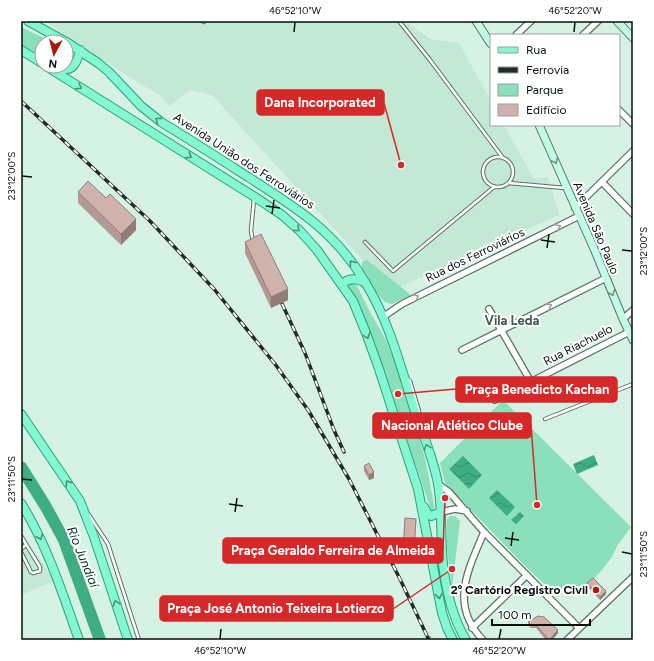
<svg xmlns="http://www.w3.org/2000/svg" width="654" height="661" font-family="Figtree,sans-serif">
<defs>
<pattern id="water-waves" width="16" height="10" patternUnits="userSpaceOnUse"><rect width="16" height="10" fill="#3ead83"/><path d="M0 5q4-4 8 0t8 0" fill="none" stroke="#328b6a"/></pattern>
</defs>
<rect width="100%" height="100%" fill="#d6f2e4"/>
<!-- built -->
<path fill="#c3e8d6" d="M45,21H405L430,39L459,43L491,101V125H504L534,179L548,177L559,215L391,291L212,95L190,90L169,106L160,96L93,54Z
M21,531L54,581L21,595Z"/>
<!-- green -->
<path fill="#8ae0ba" d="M21,27L52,42H42V57L21,46Z
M367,260L411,295L392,304L385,302L380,297L362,270V262Z
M350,283H353L357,286L369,310L386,340L401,378L425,458L435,510L433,511L431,510L420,477L348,288Z
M503,400L631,527L617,546L612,557L602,570L587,585L554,593L526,567L445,483L440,463Z
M450,516H455L460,521L452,588L447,549V520Z"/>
<!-- water -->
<path fill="url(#water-waves)" d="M594,455L598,465L577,474L573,464Z
M463,456L482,475L469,489L449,469Z
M497,490L515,507L507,516L489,498Z
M520,512L524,516L516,524L511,520Z"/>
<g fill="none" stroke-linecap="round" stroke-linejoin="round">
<!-- river -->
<path stroke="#3ead83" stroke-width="12" d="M21,467L46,507L64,540L100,640"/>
<!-- lane casing -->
<g stroke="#587266" stroke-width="4.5">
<path id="lane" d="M202,21L204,22L205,21
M399,21L430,60L503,158
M483 172a15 15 0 1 1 30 0a15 15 0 1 1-30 0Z
M509,183L565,188
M253,242L251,231L254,199
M365,242L393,271L494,187
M407,378L410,381L419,411V414
M545,419L633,384
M89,515L108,544L139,640
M21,536L40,567V571L33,573L31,572L21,552
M21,549L26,545"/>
</g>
<!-- street casing -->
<g stroke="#587266" stroke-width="8">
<path id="street" d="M516,35L531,21
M583,35L598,21
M619,110L633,124
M602,182L633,214
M575,208L633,151
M489,309L531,382
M383,317L402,304L579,216
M623,319L633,310
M462,350L606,278
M495,400L629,332
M438,484L449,492L484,532L579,628
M441,512L455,509L467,511
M472,628L527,575
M483,640C449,605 468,570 484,532
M567,640L633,577"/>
</g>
<!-- secondary casing -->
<g stroke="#587266" stroke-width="9">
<path id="secondary" d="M476,21L491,44
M617,21L633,38
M539,125L595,251L623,319L633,340"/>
</g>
<!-- primary casing -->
<g stroke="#24a57a" stroke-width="10">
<path id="primary" d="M28,21L68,43L98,63L109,72L141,106L161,122C189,139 217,157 245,175C294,206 335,231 365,282C388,319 399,361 412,402C420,429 433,455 438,484C443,510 440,537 443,564C446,590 452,617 466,640
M21,50L42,63
M46,66L255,197L282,215L300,231L317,250L353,301L366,333L378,366L418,489L442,613L447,628L453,640
M52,67C71,73 76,68 80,50
M342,284C350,277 356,279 365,282
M21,414L80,501L94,537L128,640
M21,503C48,547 62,592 79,640
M424,507L428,514L431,516L441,512"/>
</g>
<!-- path -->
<path stroke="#798d83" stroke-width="1" stroke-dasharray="2 3" stroke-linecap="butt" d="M430,636L432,640"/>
<!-- lane -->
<use href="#lane" stroke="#fff" stroke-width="2.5"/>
<!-- street -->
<use href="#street" stroke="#fff" stroke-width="5.5"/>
<!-- secondary -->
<use href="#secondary" stroke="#c2fce9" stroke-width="7"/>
<!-- primary -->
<use href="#primary" stroke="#85f8d3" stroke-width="8"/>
<!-- rail casing -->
<g stroke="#202c26" stroke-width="3.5">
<path id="rail" d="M21,101L150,221L214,289L275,364L308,410L349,479L400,579L429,640
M277,293L305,353L334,430L344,452"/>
</g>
<!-- rail -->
<use href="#rail" stroke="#fff" stroke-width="2" stroke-dasharray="6" stroke-linecap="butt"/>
</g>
<!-- wall -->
<path fill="#b29994" d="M78,192L136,230L121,245L78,203Z
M245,242L288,300L271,308L245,253Z
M364,466L374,478L369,480L364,471Z
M405,518L416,519L414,555L403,554Z
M587,583L606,594L600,600L587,586Z
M528,622L558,633L552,640H546L536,628H531L528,625Z"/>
<!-- shaded-wall -->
<path fill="#917d78" d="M136,219V230L121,245V234Z
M288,289V300L271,308V297Z
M374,472V478L369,480V475Z
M606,591V594L600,600V597Z
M558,630V633L552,640H549Z"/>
<!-- building -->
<path fill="#cfb2ac" stroke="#917d78" d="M88,181L106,198L110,194L136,219L121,234L78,192Z
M261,234L288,289L271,297L245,242Z
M369,463L374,472L369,475L364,466Z
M405,518L416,519L414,552L403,551Z
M593,578L606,591L600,597L587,583Z
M538,616L544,617L558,630L549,640L536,625H531L528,622Z"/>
<!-- one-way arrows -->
<defs><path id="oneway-chevron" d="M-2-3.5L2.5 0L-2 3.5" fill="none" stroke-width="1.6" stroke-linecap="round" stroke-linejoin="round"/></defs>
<g stroke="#4c9079">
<use href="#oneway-chevron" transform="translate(79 87) rotate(32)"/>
<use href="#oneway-chevron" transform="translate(158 120) rotate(-144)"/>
<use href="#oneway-chevron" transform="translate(189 156) rotate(32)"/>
<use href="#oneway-chevron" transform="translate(297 229) rotate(43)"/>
<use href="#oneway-chevron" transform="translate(352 263) rotate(-126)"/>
<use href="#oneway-chevron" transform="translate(367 336) rotate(70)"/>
<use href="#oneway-chevron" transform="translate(427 447) rotate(-111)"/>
<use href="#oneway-chevron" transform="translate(68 483) rotate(-125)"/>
<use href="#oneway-chevron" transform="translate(40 537) rotate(65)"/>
<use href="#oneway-chevron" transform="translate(439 596) rotate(80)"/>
<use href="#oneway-chevron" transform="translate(116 603) rotate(-108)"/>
</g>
<g stroke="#6e9286">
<use href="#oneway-chevron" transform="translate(555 161) rotate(66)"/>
<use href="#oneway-chevron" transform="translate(612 293) rotate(68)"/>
</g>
<g stroke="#9ca09e">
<use href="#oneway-chevron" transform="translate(558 227) rotate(-26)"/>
<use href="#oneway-chevron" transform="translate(416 297) rotate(-26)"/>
<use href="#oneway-chevron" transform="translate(549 306) rotate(-26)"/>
</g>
<!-- ticks -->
<path fill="none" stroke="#07110c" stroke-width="1.5" d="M294,32L295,22M574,32L575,22M22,176L32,177M266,206L280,208M272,214L274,200M541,240L555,242M547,248L549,234M622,250L632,251M22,479L32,480M229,504L243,506M235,512L237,498M505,538L519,540M511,546L513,532M622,552L632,554M220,639L221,629M499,639L501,629"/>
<!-- markers -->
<circle fill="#aa1904" stroke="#fff" stroke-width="1.5" cx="596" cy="590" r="4"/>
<g text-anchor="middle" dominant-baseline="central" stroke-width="4" stroke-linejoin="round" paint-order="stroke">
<!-- street labels -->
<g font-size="12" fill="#07110c" stroke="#fff">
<text transform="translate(244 161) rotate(33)">Avenida União dos Ferroviários</text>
<text transform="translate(596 228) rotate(67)">Avenida São Paulo</text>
<text transform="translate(475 255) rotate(-26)">Rua dos Ferroviários</text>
<text transform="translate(578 345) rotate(-27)">Rua Riachuelo</text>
</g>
<!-- poi labels -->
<g font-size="12" font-weight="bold" fill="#07110c" stroke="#fff" text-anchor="end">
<text x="588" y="590">2º Cartório Registro Civil</text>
</g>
<!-- neighbourhood labels -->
<g font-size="13" font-weight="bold" fill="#435c51" stroke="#fff">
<text x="512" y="320">Vila Leda</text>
</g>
<!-- water labels -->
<g font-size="13" font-style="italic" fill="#013423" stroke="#fff">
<text transform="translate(83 557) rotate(68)">Rio Jundiaí</text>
</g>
</g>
<!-- callouts -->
<path fill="none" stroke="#d62828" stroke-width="1.5" d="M401 165L384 103M398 394L456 389M537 505L531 425M445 498L443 550M452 569L393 609"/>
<g fill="#d62828" stroke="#fff" stroke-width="1.5">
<circle cx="401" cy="165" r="4"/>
<circle cx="398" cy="394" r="4"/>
<circle cx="537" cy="505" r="4"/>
<circle cx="445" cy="498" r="4"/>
<circle cx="452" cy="569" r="4"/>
</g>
<g fill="#d62828" stroke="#d62828" stroke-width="1.5">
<rect x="257" y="90" width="127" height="25" rx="4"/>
<rect x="456" y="377" width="161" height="25" rx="4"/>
<rect x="373" y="413" width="158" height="25" rx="4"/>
<rect x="223" y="538" width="220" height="25" rx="4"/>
<rect x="160" y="596" width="233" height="25" rx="4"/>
</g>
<g font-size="13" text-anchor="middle" font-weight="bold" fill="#fff">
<text x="320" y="107">Dana Incorporated</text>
<text x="537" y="394">Praça Benedicto Kachan</text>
<text x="452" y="430">Nacional Atlético Clube</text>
<text x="333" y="555">Praça Geraldo Ferreira de Almeida</text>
<text x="276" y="613">Praça José Antonio Teixeira Lotierzo</text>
</g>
<!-- border -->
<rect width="654" height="661" fill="none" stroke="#ffffff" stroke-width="44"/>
<!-- legend -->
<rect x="490" y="34" width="130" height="92" fill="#ffffff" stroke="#9ca09e"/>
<rect x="498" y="47" width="20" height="6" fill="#85f8d3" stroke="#9ca09e"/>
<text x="526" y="54" font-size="12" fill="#07110c">Rua</text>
<rect x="498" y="67" width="20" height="6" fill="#202c26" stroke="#9ca09e"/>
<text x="526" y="74" font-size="12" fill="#07110c">Ferrovia</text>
<rect x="498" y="84" width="20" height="12" fill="#8ae0ba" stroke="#9ca09e"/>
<text x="526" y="94" font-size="12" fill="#07110c">Parque</text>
<rect x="498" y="104" width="20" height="12" fill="#cfb2ac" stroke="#9ca09e"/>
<text x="526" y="114" font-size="12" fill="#07110c">Edifício</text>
<!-- north arrow -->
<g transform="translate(54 54) rotate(187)"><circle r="19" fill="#ffffff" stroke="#9ca09e"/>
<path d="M0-3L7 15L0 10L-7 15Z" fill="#aa1904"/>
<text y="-6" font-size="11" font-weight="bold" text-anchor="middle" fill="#07110c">N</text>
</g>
<!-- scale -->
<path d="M492 619v6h98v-6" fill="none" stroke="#07110c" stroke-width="2"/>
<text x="498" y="619" font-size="12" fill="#07110c" stroke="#ffffff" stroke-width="3" paint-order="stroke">100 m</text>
<rect x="22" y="22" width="610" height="617" fill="none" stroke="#07110c" stroke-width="1.5"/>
<g font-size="10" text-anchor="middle" fill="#07110c">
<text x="295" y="14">46°52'10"W</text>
<text x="575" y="14">46°52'20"W</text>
<text transform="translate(11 176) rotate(-90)" y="4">23°12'00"S</text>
<text transform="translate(643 251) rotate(-90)" y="4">23°12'00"S</text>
<text transform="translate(11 479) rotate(-90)" y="4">23°11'50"S</text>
<text transform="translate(643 554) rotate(-90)" y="4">23°11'50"S</text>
<text x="220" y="654">46°52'10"W</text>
<text x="499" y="654">46°52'20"W</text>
</g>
</svg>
